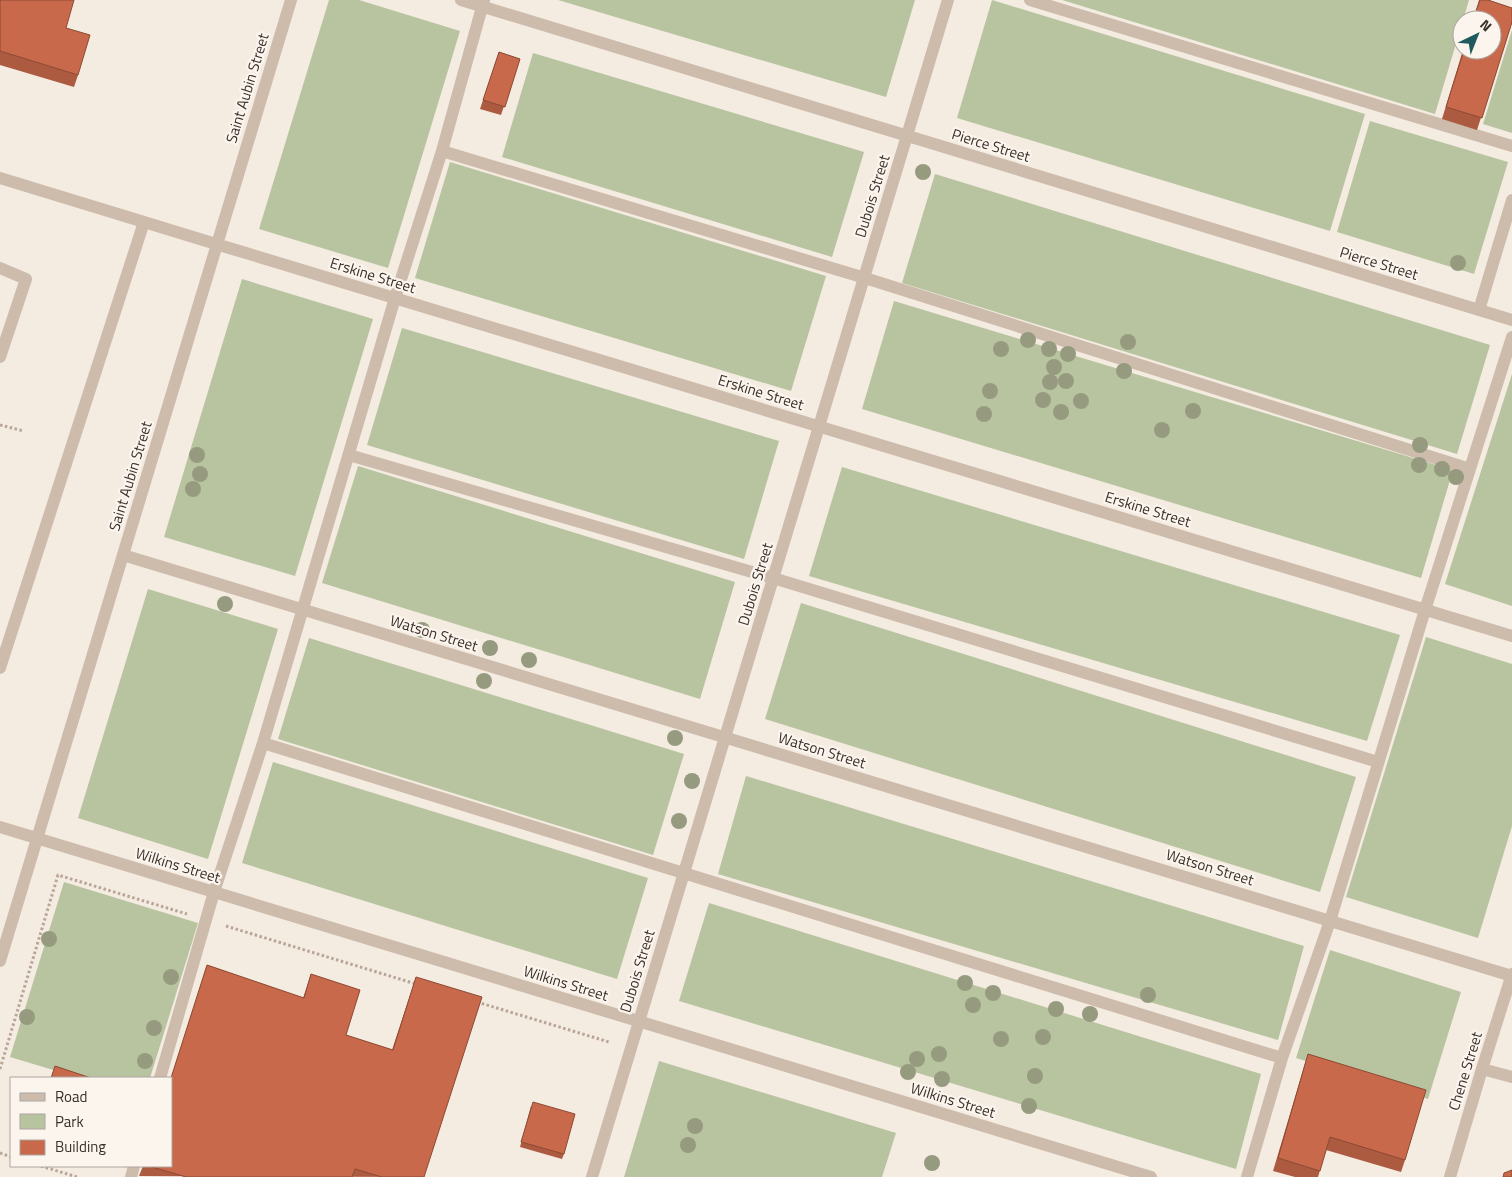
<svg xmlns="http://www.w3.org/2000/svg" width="1512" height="1177" font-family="'Titillium Web',sans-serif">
<rect width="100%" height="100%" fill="#f4ebe1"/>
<!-- green -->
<path fill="#b8c4a0" d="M329,0H359L460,31L388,268L259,229Z
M558,0H915L886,97Z
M992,0L1365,114L1330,231L957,118Z
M1062,0H1469L1435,114Z
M1512,30V133L1483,124Z
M533,53L864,152L832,257L502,157Z
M1370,121L1508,162L1474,274L1337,232Z
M450,162L826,276L791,391L415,278Z
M935,174L1490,345L1457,454L902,283Z
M242,279L373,319L295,576L164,537Z
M894,301L1453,470L1421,578L862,409Z
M402,328L779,441L744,559L367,445Z
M1512,374V606L1445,584Z
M358,466L735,582L700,699L322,583Z
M842,467L1400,635L1367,741L809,576Z
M148,589L278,629L208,859L78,818Z
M801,603L1356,777L1320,892L765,719Z
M1426,637L1512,664V826L1478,938L1346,897Z
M309,638L684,754L653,855L278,739Z
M273,762L648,878L617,979L242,863Z
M746,776L1304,946L1278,1040L718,874Z
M64,882L198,923L150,1078H80L10,1057Z
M709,903L1261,1074L1236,1169L679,1001Z
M1330,950L1461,992L1428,1099L1296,1058Z
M659,1061L896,1133L882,1177H624Z"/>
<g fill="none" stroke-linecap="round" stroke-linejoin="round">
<!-- path -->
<path stroke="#b9a596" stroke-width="3" stroke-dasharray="2.5 2.5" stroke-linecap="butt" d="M0,425L24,431
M226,926L416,984
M477,1002L609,1042
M0,1069L58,875L187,914
M0,1153L11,1157
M41,1166L77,1177"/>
<!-- service -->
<path stroke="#cdbbac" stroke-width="12" d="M1030,0L1512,146
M442,151L865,278L1470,469
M0,178L216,244
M0,268L26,279L0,357
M1479,310L1512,200
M349,455L773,578L1378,762
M0,668L144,222
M263,743L1282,1058
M1482,1069L1512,1077
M160,1078L214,892L263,743L395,298L442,151L484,0
M131,1177L134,1166
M1247,1177L1282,1058L1330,921L1425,610L1512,337"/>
<!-- minor -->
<path stroke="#cdbbac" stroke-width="12" d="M461,0L1512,320
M216,244L1512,636
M123,555L1512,976
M0,827L1151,1177
M0,961L291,0
M592,1177L948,0"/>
<!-- tertiary -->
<path stroke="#cdbbac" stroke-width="12" d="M1450,1177L1482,1069L1512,974"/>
</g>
<!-- trees -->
<g fill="#969b7f">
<circle cx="923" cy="172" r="8"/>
<circle cx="1458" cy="263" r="8"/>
<circle cx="1028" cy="340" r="8"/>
<circle cx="1128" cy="342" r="8"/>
<circle cx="1001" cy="349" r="8"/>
<circle cx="1049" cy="349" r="8"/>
<circle cx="1068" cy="354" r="8"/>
<circle cx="1054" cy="367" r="8"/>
<circle cx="1124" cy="371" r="8"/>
<circle cx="1066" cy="381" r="8"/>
<circle cx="1050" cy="382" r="8"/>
<circle cx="990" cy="391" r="8"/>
<circle cx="1043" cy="400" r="8"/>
<circle cx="1081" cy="401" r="8"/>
<circle cx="1193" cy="411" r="8"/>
<circle cx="1061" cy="412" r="8"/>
<circle cx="984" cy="414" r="8"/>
<circle cx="1162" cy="430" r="8"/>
<circle cx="1420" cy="445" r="8"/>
<circle cx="197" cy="455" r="8"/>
<circle cx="1419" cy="465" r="8"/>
<circle cx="1442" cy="469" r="8"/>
<circle cx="200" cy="474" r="8"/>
<circle cx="1456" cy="477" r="8"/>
<circle cx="193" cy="489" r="8"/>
<circle cx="225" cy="604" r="8"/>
<circle cx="422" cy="630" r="8"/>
<circle cx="490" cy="648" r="8"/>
<circle cx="529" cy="660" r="8"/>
<circle cx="484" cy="681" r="8"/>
<circle cx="675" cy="738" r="8"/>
<circle cx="692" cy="781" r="8"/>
<circle cx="679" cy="821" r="8"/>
<circle cx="49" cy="939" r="8"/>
<circle cx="171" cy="977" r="8"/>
<circle cx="965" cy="983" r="8"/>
<circle cx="993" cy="993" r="8"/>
<circle cx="1148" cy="995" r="8"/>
<circle cx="973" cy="1005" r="8"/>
<circle cx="1056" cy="1009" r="8"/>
<circle cx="1090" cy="1014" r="8"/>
<circle cx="27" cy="1017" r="8"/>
<circle cx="154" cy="1028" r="8"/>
<circle cx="1043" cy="1037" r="8"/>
<circle cx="1001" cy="1039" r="8"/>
<circle cx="939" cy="1054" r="8"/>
<circle cx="917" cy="1059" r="8"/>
<circle cx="145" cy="1061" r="8"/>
<circle cx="908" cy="1072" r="8"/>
<circle cx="1035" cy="1076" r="8"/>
<circle cx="942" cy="1079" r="8"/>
<circle cx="1029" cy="1106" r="8"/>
<circle cx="695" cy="1126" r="8"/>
<circle cx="688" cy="1145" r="8"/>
<circle cx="932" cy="1163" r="8"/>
</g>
<!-- wall -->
<path fill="#ac5a40" d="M0,0L66,28L78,75L74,87L0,65Z
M1479,0H1488L1512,8V22L1477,130L1442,119L1463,50H1492V20H1473Z
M499,52L520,59L501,115L480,109Z
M207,965L303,998L311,974L346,1035L392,1050L416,977L424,1177L139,1176L143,1166H171V1078Z
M1308,1054L1405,1160L1401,1172L1326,1150L1318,1177H1295L1273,1171L1304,1067Z
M531,1106L564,1154L562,1159L520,1147Z"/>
<!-- building -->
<path fill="#c8694b" stroke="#8c4a34" d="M0,0H74L66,28L90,35L78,75L0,51Z
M1480,0H1488L1512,8V22L1482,118L1446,107L1464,50H1492V20H1473Z
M499,52L520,59L505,107L483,100Z
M207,965L304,998L311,974L360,990L346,1035L393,1050L416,977L482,997L424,1177H382L355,1169L352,1177H186L149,1166H171V1078Z
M1308,1054L1426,1090L1405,1160L1330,1137L1320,1171L1278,1158Z
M55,1066L91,1078H51Z
M533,1102L575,1114L564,1154L521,1142Z
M1512,1170V1177H1503L1504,1173Z"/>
<g text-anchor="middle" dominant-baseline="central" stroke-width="4.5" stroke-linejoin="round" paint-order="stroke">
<!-- street labels -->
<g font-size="15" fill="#3b302b" stroke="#fbf5ee">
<text transform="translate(247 88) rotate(-73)">Saint Aubin Street</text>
<text transform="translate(991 145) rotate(17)">Pierce Street</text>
<text transform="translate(872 196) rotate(-73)">Dubois Street</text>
<text transform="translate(1379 263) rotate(17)">Pierce Street</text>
<text transform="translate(373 275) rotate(17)">Erskine Street</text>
<text transform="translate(761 392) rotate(17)">Erskine Street</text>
<text transform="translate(130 476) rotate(-73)">Saint Aubin Street</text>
<text transform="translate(1148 509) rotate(17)">Erskine Street</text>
<text transform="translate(755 584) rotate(-73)">Dubois Street</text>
<text transform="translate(434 633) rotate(17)">Watson Street</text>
<text transform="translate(822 750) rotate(17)">Watson Street</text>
<text transform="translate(178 865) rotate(17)">Wilkins Street</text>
<text transform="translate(1210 867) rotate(17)">Watson Street</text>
<text transform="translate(637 971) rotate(-73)">Dubois Street</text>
<text transform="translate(566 983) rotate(17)">Wilkins Street</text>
<text transform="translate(1465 1071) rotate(-73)">Chene Street</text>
<text transform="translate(953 1100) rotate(17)">Wilkins Street</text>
</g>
</g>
<!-- legend -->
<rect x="10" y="1077" width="162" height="90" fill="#fbf5ee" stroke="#aea6a0"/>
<rect x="20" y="1093" width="25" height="8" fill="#cdbbac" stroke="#aea6a0"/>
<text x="55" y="1102" font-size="15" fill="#3b302b">Road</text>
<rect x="20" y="1114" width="25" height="15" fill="#b8c4a0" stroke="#aea6a0"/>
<text x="55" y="1127" font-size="15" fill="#3b302b">Park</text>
<rect x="20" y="1140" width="25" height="15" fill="#c8694b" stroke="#aea6a0"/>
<text x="55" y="1152" font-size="15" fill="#3b302b">Building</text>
<!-- north arrow -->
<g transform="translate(1477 35) rotate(43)"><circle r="24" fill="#fbf5ee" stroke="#aea6a0"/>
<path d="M0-4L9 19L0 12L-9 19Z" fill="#1f5a5e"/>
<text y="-8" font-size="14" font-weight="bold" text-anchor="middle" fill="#3b302b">N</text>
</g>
</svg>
